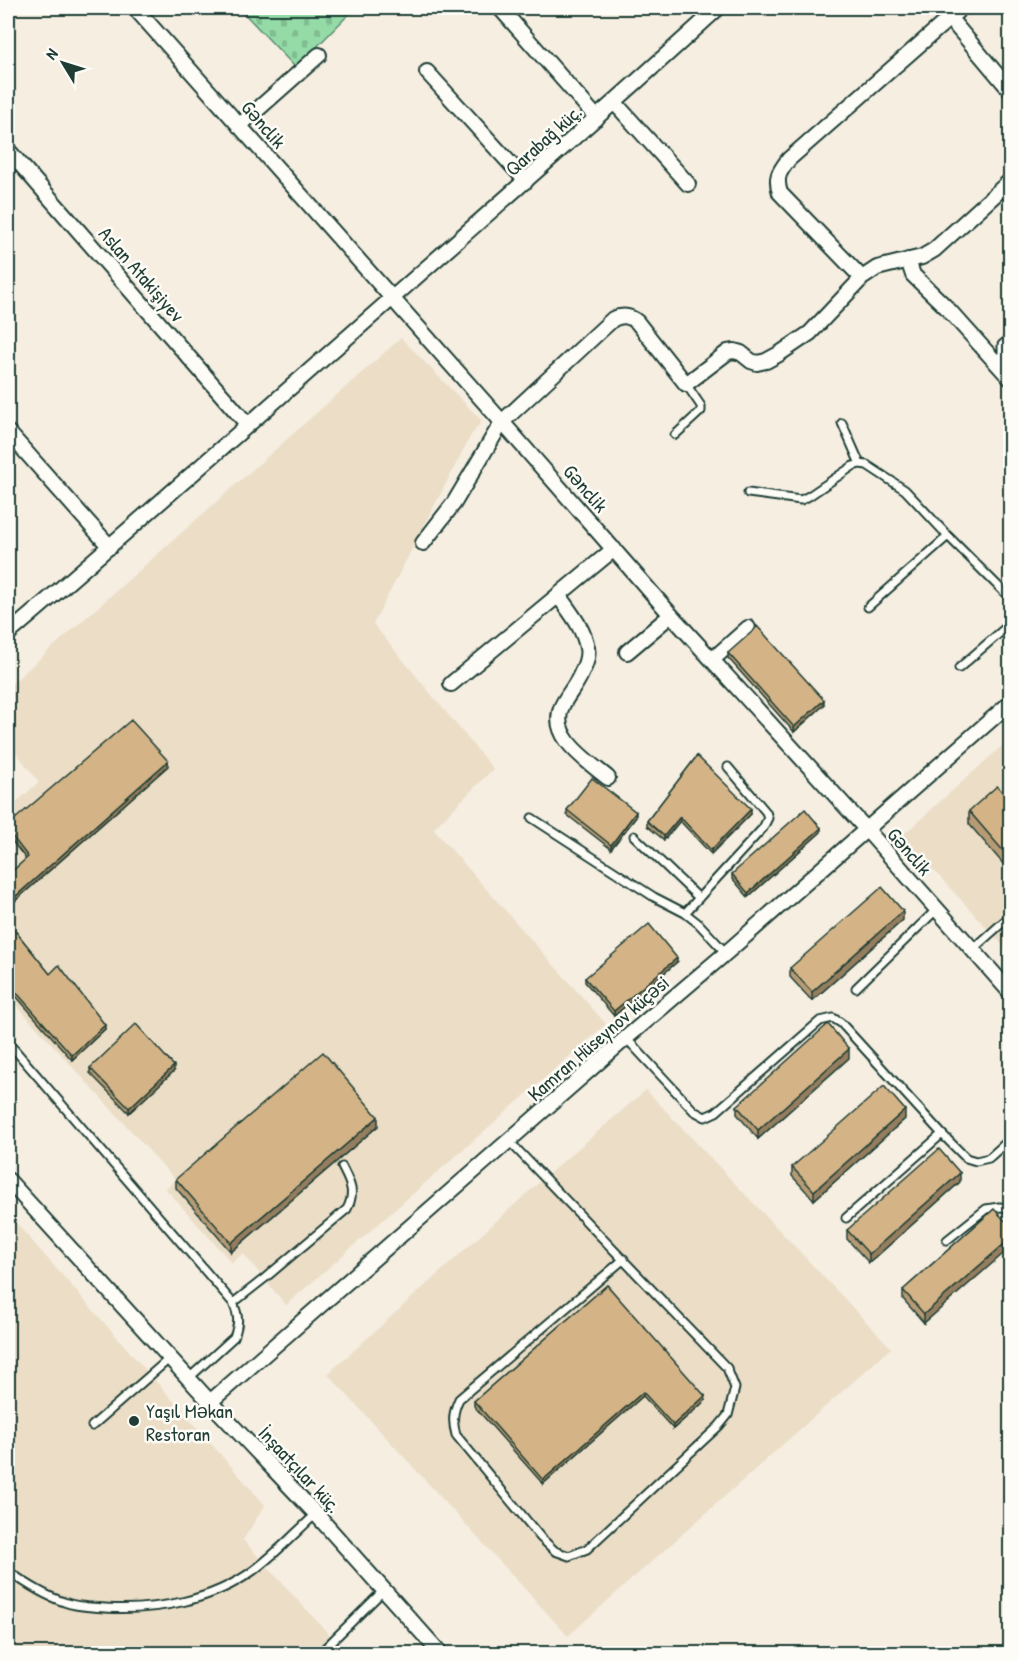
<svg xmlns="http://www.w3.org/2000/svg" width="1018" height="1661" font-family="'Patrick Hand',sans-serif">
<defs>
<pattern id="cemetery-stones" width="16" height="16" patternUnits="userSpaceOnUse" patternTransform="scale(1.5)"><rect width="16" height="16" fill="#95dba8"/><path d="M2 7V4a2 2 0 0 1 4 0v3zM10 15v-3a2 2 0 0 1 4 0v3z" fill="#80bd91"/></pattern>
</defs>
<rect width="100%" height="100%" fill="#f5eee1"/>
<filter id="ink" filterUnits="userSpaceOnUse"><feTurbulence type="fractalNoise" baseFrequency=".0167" numOctaves="2"/><feDisplacementMap in="SourceGraphic" scale="12" xChannelSelector="R" yChannelSelector="G"/><feConvolveMatrix kernelMatrix="1 2 1 2 8 2 1 2 1" color-interpolation-filters="sRGB"/></filter>
<g filter="url(#ink)">
<!-- built -->
<path fill="#ebddc6" d="M401,338L482,421L471,435L373,624L493,769L433,829L606,1024L286,1305L243,1253L232,1263L166,1189L175,1179L8,996V810L39,782L8,742V687Z
M1010,739V953L902,836Z
M646,1090L891,1348L568,1636L328,1374L544,1178Z
M8,1214L265,1505L243,1540L346,1653H8Z"/>
<!-- cemetery -->
<path fill="url(#cemetery-stones)" stroke="#5a8c6e" stroke-width="1.5" d="M239,8H355L296,68Z"/>
<g fill="none" stroke-linecap="round" stroke-linejoin="round">
<!-- service casing -->
<g stroke="#1f3d34" stroke-width="11">
<path id="service" d="M1010,338L1002,345V355L1010,364
M842,423L860,464
M675,435L701,411V406L686,384
M748,493L801,500L809,496L853,466L860,464L867,465L905,490L948,536L1010,598
M868,607L948,536
M959,668L1010,624
M532,818L654,897L685,913
M634,836L699,898
M972,950L1010,916
M726,953L699,924L685,913L763,828L768,818L766,812L728,767
M856,988L936,910
M626,1038L694,1111L705,1117L716,1112L820,1021L833,1018L841,1023L942,1134L966,1158L976,1161L989,1158L1010,1139
M8,1042L233,1303C239,1316 239,1324 234,1337L189,1378
M509,1141L727,1368L735,1388L728,1415L719,1426L587,1549L569,1556L555,1551L541,1538L456,1435C452,1421 453,1412 459,1399L624,1259
M846,1218L942,1134
M947,1240L986,1209L999,1207L1010,1208
M233,1303L265,1278L347,1209C356,1192 350,1183 342,1167
M92,1426L170,1358
M8,1571C25,1583 43,1595 64,1602C76,1607 92,1607 105,1608C156,1611 212,1601 254,1570C276,1554 296,1532 316,1514
M319,1654L384,1590"/>
</g>
<!-- minor casing -->
<g stroke="#1f3d34" stroke-width="18">
<path id="minor" d="M135,8L502,422L671,615L866,829L1010,992
M500,8L597,118
M941,8L1010,90
M427,72L526,181
M615,103L688,184
M239,126L319,55
M8,150L248,425
M908,260L913,275L947,308L1010,378
M862,278L780,193C775,177 779,172 789,159L961,8
M8,432L110,547
M423,543L454,503L502,422L613,319C622,315 629,315 637,322L686,384L728,352L734,351L741,353L751,361L757,363L766,361L779,354L810,333L862,278L877,268L922,257L934,250L1010,181
M558,595C569,611 584,628 587,648C589,657 585,666 581,674C576,686 567,695 562,706C548,737 588,761 608,778
M8,634C89,565 168,495 248,425C405,286 564,149 718,8
M627,652L671,615
M712,660L748,628
M451,684L614,549
M8,1180L210,1402L316,1514L441,1654
M210,1402L626,1038L726,953L1010,703"/>
</g>
<!-- service -->
<use href="#service" stroke="#fdfcf7" stroke-width="7"/>
<!-- minor -->
<use href="#minor" stroke="#fdfcf7" stroke-width="14"/>
</g>
<!-- wall -->
<path fill="#b69b74" stroke="#1f3d34" stroke-width="1.5" d="M728,653L824,705L794,732L728,658Z
M697,756L751,814L711,854L680,821L664,840L647,826V821Z
M168,766L8,907V875L26,859L8,836V825Z
M1011,801V861L1005,866L969,824V811Z
M567,810L636,817L611,849L567,815Z
M821,832L748,897L732,878V874Z
M903,920L812,1001L790,977V968Z
M8,922L50,974L105,1029L72,1060L8,987Z
M677,962L614,1016L585,982V978Z
M849,1058L758,1139L737,1114V1106Z
M90,1068L174,1071L129,1113L90,1073Z
M905,1119L814,1200L792,1176V1167Z
M378,1126L231,1252L176,1188V1179Z
M960,1182L869,1263L847,1239V1230Z
M994,1209L924,1323L903,1299V1290Z
M607,1285L705,1401L673,1429L643,1396L543,1484L474,1406V1401Z"/>
<!-- shaded-wall -->
<path fill="#947e5e" stroke="#1f3d34" stroke-width="1.5" d="M824,700V705L794,732V727Z
M168,761V766L8,907V903Z
M751,809V814L711,854V850Z
M636,812V817L611,849V845Z
M680,817V821L664,840V836Z
M821,828V832L748,897V893Z
M1011,848V861L1005,866V853Z
M903,911V920L812,1001V992Z
M677,958V962L614,1016V1011Z
M105,1025V1029L72,1060V1055Z
M849,1049V1058L758,1139V1130Z
M174,1066V1071L129,1113V1108Z
M905,1110V1119L814,1200V1191Z
M378,1117V1126L231,1252V1243Z
M960,1173V1182L869,1263V1254Z
M1011,1238V1247L924,1323V1314Z
M643,1392V1396L543,1484V1480Z
M705,1396V1401L673,1429V1425Z"/>
<!-- building -->
<path fill="#d4b487" stroke="#1f3d34" stroke-width="1.5" d="M757,626L824,700L794,727L728,653L754,630Z
M131,720L168,761L8,903V875L28,857L8,831V825Z
M697,756L751,809L711,850L680,817L664,836L647,821Z
M592,778L636,812L611,845L567,810Z
M997,786L1011,801V848L1005,853L969,811Z
M805,809L821,828L748,893L732,874Z
M882,887L903,911L812,992L790,968Z
M8,922L50,974L59,965L105,1025L72,1055L8,983Z
M649,924L677,958L614,1011L585,978Z
M136,1024L174,1066L129,1108L90,1068Z
M828,1024L849,1049L758,1130L737,1106Z
M323,1052L378,1117L231,1243L176,1179Z
M884,1086L905,1110L814,1191L792,1167Z
M939,1149L960,1173L869,1254L847,1230Z
M994,1209L1011,1227V1238L924,1314L903,1290Z
M607,1285L705,1396L673,1425L643,1392L543,1480L474,1401Z"/>
</g>
<!-- markers -->
<circle fill="#1f3d34" stroke="#fdfcf7" stroke-width="2" cx="134" cy="1421" r="6"/>
<g text-anchor="middle" dominant-baseline="central" stroke-width="5" stroke-linejoin="round" paint-order="stroke">
<!-- street labels -->
<g font-size="20" fill="#1f3d34" stroke="#fdfcf7">
<text transform="translate(264 124) rotate(49)">Gənclik</text>
<text transform="translate(543 140) rotate(-42)">Qarabağ küç.</text>
<text transform="translate(142 274) rotate(49)">Aslan Atakişiyev</text>
<text transform="translate(586 488) rotate(49)">Gənclik</text>
<text transform="translate(910 851) rotate(49)">Gənclik</text>
<text transform="translate(598 1038) rotate(-41)">Kamran Hüseynov küçəsi</text>
<text transform="translate(300 1469) rotate(47)">İnşaatçılar küç.</text>
</g>
<!-- poi labels -->
<g font-size="20" fill="#1f3d34" stroke="#fdfcf7" text-anchor="start">
<text x="146" y="1410">Yaşıl Məkan<tspan x="146" dy="23">Restoran</tspan></text>
</g>
</g>
<!-- margin -->
<rect width="1018" height="1661" fill="none" stroke="#fdfcf7" stroke-width="30"/>
<rect x="15" y="15" width="988" height="1631" fill="none" stroke="#1f3d34" stroke-width="2" filter="url(#ink)"/>
<!-- north arrow -->
<g transform="translate(63 63) rotate(308)" stroke="#fdfcf7" stroke-width="4.5" paint-order="stroke">
<path d="M0-4.5L10 22L0 15L-10 22Z" fill="#1f3d34"/>
<text y="-9" font-size="16" font-weight="bold" text-anchor="middle" fill="#1f3d34">N</text>
</g>
</svg>
